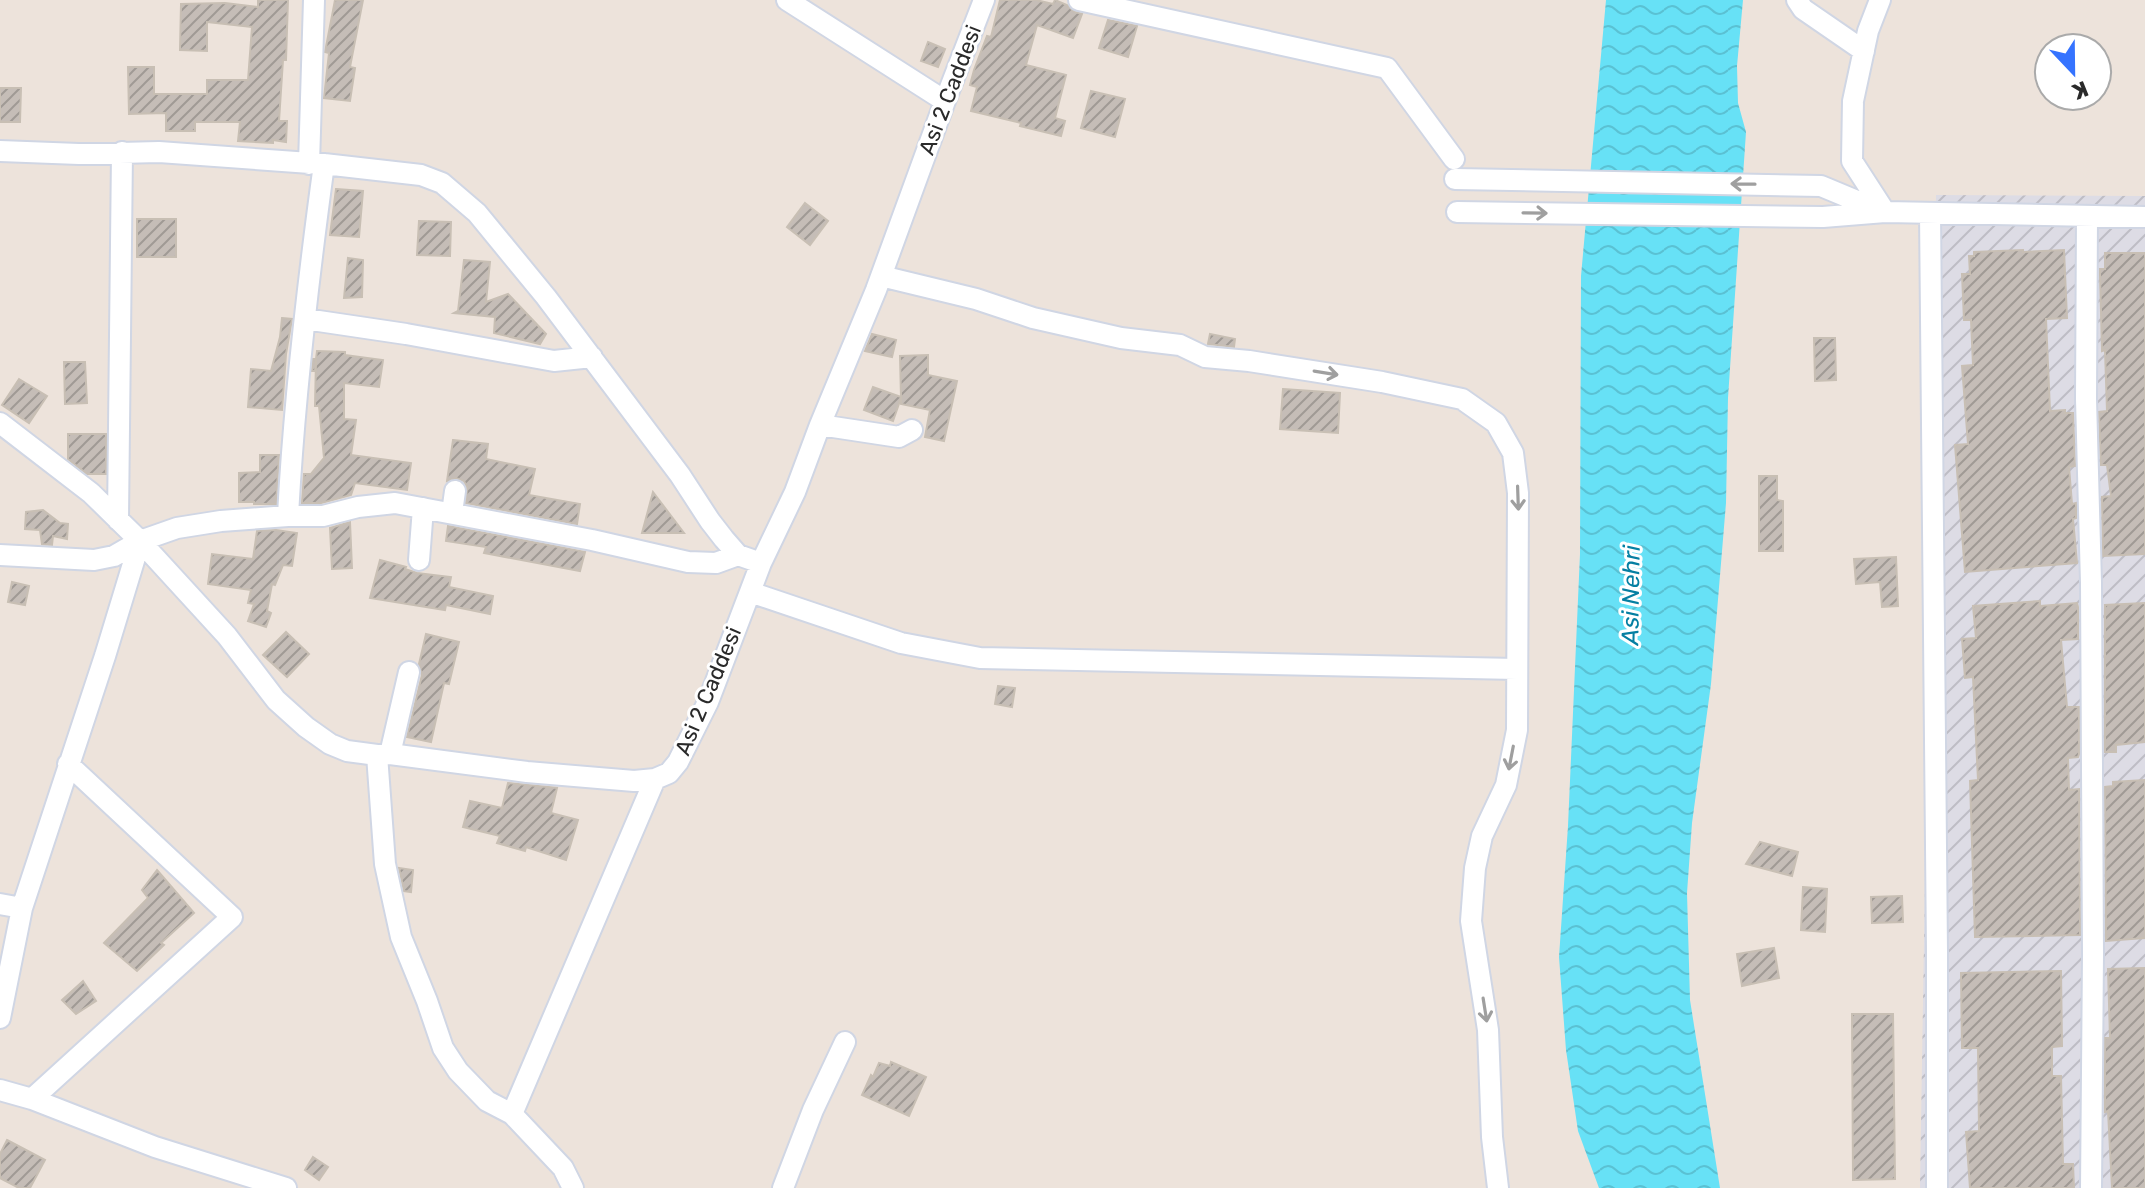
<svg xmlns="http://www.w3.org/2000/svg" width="2145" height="1188" font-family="Rubik,sans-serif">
<defs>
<pattern id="industrial-furrows" width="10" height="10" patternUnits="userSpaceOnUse" patternTransform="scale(2)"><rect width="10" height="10" fill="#dddce5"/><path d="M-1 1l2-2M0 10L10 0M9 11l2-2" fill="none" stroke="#bebdc5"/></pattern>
<pattern id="water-waves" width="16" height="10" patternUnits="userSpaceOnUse" patternTransform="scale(2)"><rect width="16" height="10" fill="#67e1f6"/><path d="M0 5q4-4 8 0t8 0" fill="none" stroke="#5ac1d3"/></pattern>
<pattern id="building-hatch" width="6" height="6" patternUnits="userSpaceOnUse" patternTransform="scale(2)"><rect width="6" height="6" fill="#c5bdb7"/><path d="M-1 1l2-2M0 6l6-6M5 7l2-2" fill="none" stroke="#a09a95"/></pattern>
</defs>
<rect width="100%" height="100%" fill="#ede3db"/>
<!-- industrial -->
<path fill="url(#industrial-furrows)" d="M1936,195L2145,196V1188H1920Z"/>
<!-- water -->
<path fill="url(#water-waves)" d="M1606,0H1743L1737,66L1738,103L1746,132L1728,398L1726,503L1711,684L1692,823L1687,893L1690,1000L1720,1188H1599L1578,1131L1566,1050L1559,957L1568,826L1580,554L1581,276Z"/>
<!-- building -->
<path fill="url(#building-hatch)" stroke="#c8bfb4" stroke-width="2" d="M258,0H288L286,60H283L279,121H287L286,142L273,140V143L238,141L240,122H195V131H166V113L129,114L128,67H154V94H207V80H248L252,27L207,22V51L180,50L181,4L225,3L258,7Z
M335,0H363L350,67L355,68L350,101L324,98L329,53L325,52L326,47Z
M1000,0H1036L1053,4L1055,0L1067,5L1075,12L1082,14L1073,38L1037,25L1026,65L1066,75L1055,118L1065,121L1061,136L1020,126L1021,123L971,111L977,87L970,85L974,70L987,36L991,37Z
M1108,20L1137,26L1128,57L1099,48Z
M928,42L945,49L938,67L921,61Z
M0,88H21L20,122H0Z
M1091,91L1125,99L1115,137L1081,128Z
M336,189L363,191L359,237L330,235Z
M805,203L828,221L810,245L787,227Z
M137,219H176V257H137Z
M419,221L451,222L450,256L417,255Z
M2023,250V252L2064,250L2067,318L2046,319L2050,411L2065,410V413H2073L2075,466L2069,467L2072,504L2076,503V518L2073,519L2077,563L1965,572L1955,445L1968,444L1962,366L1973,365L1971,320H1964L1962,274H1970L1969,256H1974V252Z
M2105,253H2145V554L2103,556L2102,497L2111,496L2107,465H2101L2099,412L2107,411L2105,350L2102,351L2100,274V269H2105Z
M348,258L363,260L362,297L344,298Z
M464,260L490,262L486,302L508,294L546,334L540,344L494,333L495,317L454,313L458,311Z
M282,318L292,319L286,354L282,410L248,407L251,369L271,371L280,337Z
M872,334L896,340L892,357L865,351Z
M1210,334L1235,339L1234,347L1208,344Z
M1814,338H1835L1836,380L1815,381Z
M317,351L345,352V355L383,360L379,387L344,383V419L356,420L351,455L411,463L407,490L355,483L351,495L321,503H302L304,474H311L324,458L319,406H315L316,360L315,371H312L313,359H316Z
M928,355V375L957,381L944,441L925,437L930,410L901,404V398L893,421L864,410L873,387L901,397L900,356Z
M64,362H85L87,403L65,404Z
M19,379L47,396L29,423L2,405Z
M1283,389L1340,393L1338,433L1280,429Z
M68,434H106V474H87L68,459Z
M453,440L488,444L486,459L535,469L529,495L580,504L577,524L466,503L467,487L464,481L456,478L447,481Z
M260,455H279L276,504H254V502H239V473L260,472Z
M1759,476H1777V500L1783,501V551H1759Z
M653,492L684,533H642Z
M43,510L60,523L68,524L67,539L53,536L52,545L42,544L40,530L25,529L26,512Z
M350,522L352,568L332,569L330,528Z
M448,526L585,552L580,571L484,553L486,547L446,541Z
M276,530L297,533L292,566L283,565L275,585L272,584L267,611L271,613L266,627L248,621L254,604L248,603L251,590L208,584L212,554L253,559L257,531Z
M1896,557L1898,606L1882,607L1880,582L1856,584L1854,559Z
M380,560L406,567L405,569L417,573L451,577L449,587L493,596L490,614L446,605L445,610L370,598Z
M12,582L29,586L25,605L8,602Z
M2040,601V606L2077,603L2078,607V639L2061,640L2067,707H2079V754L2078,757L2068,758L2069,790L2079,789L2080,935L1975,937L1970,781L1978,780L1973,677L1965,678L1962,639L1976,638L1973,606Z
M2145,603V742L2116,745V752H2105V605Z
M286,632L309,654L287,677L263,655Z
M426,634L459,642L449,684L444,683L431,742L407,737L422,675L419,664Z
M998,686L1015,688L1012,707L995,704Z
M2145,780V938L2106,941L2105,787L2113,786V782Z
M508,783L557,788L551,813L578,820L566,860L526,847L525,851L497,843L500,836L463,827L470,801L502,808Z
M1760,842L1798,852L1792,876L1746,864Z
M399,868L413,870L411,892L404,891Z
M157,870L194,913L161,943L164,945L137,971L104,943L148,898L142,890Z
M1803,887L1827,889L1825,932L1801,930Z
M1902,896L1903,922L1872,923L1871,897Z
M1774,948L1779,978L1742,986L1737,954Z
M2145,968V1188H2112L2108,1111L2105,1112V1038H2110L2108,969Z
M2061,971L2062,1046L2052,1047V1076H2061L2063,1164H2073L2074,1188H1970L1966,1132L1979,1131L1978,1048H1962L1961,973Z
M83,981L96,1001L76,1014L62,1000Z
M1852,1014H1893L1895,1179L1853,1180Z
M891,1062L926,1077L909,1116L862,1095L871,1075L873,1077L879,1063L890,1066Z
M7,1140L45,1160L30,1188H19L0,1178V1154Z
M313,1157L328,1167L319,1180L305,1170Z"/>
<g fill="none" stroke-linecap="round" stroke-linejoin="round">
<!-- minor casing -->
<g stroke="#d0d6e4" stroke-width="24">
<path id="minor" d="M787,0L945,101
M1079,0L1387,68L1454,159
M1797,0L1803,9L1864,51
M1880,0L1868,31L1853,101L1852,161L1885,212
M0,151L79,154L159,152L324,164L421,175L442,183L477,213L546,297L680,475L710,521L724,539L738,555L761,563
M309,164L314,0
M1455,179L1821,186L1881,211
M1457,212L1823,217L1885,212L2145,217
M1930,213L1937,952V1188
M2087,217L2086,399L2091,583L2093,954L2091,1188
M881,276L976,299L1033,318L1121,338L1180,345L1205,357L1249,361L1382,382L1462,399L1496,423L1513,453L1518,493L1517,730L1506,785L1482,836L1475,868L1471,921L1488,1030L1492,1137L1498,1188
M305,319L406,334L554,361L592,357
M0,423L91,493L140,541L227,636L276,700L306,727L330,744L347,751L377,755L390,754L527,772L634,781L655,779L669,773L678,762L708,702L761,563L795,492L820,425L876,290L945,101L984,0
M820,425L899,437L912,430
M452,513L455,491
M288,516C294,399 308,281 324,164
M118,520L122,152
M0,555L94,560L114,556L140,541L177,528L221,521L288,516H323L358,507L395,503L592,540L688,562L716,563L738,555
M419,560L423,508
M750,592L901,643L980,658L1517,669
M390,754L409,672
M377,755L385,864L401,937L427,1001L443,1048L458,1071L487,1101L512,1114L563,1168L573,1188
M0,904L22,908
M0,1018L22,908L105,656L140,541
M0,1090L32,1099L155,1147L286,1188
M32,1099L232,917L68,764
M512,1114L655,779
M783,1188L813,1110L845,1042"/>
</g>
<!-- minor -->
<use href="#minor" stroke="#fff" stroke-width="20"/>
</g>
<!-- one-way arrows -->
<defs><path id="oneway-shaft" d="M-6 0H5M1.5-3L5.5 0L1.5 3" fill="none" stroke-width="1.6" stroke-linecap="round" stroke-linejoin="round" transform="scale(2)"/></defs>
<g stroke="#9f9f9f">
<use href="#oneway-shaft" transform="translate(1743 184) rotate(-179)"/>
<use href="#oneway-shaft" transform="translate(1535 213) rotate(1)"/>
<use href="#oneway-shaft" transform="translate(1326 373) rotate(9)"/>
<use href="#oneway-shaft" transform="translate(1518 498) rotate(88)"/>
<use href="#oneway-shaft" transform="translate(1511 758) rotate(101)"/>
<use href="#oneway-shaft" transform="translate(1485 1010) rotate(81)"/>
</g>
<g text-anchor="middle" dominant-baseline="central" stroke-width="6" stroke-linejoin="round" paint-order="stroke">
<!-- street labels -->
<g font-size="22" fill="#2a2a2a" stroke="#fff">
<text transform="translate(950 90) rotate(-69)">Asi 2 Caddesi</text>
<text transform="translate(708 691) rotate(-67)">Asi 2 Caddesi</text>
</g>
<!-- water labels -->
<g font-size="24" font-style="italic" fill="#057fa2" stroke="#fff">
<text transform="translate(1631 595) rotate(-89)">Asi Nehri</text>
</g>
</g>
<!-- north arrow -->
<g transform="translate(2073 72) rotate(158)"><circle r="38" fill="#ffffff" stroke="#aaaaaa" stroke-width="2"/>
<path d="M0-6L14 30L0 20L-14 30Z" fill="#3573ff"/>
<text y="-12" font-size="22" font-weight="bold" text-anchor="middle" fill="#2a2a2a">K</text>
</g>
</svg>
